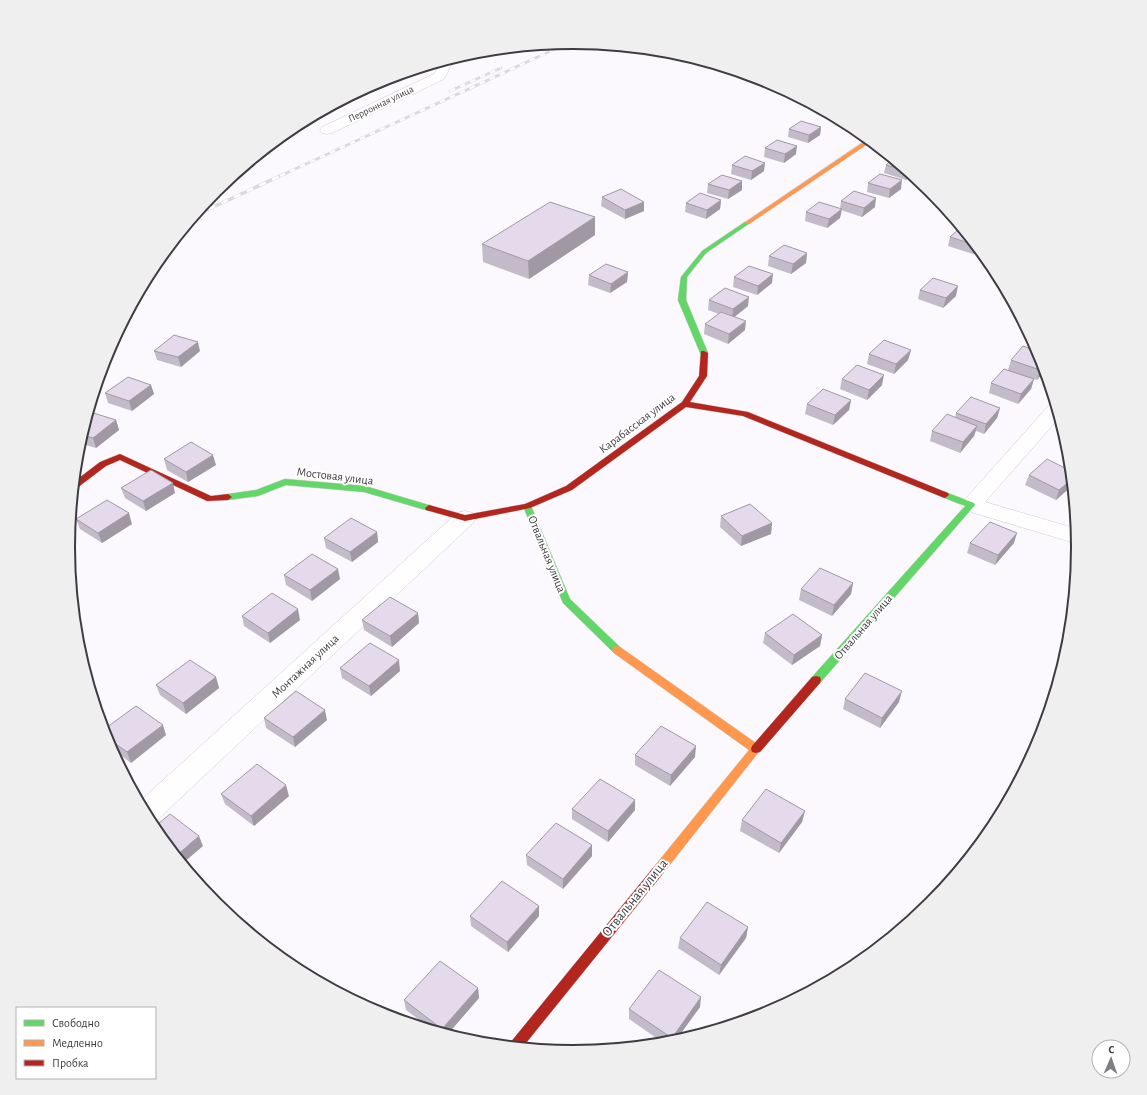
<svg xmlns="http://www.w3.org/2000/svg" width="1147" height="1095" font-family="'Alegreya Sans',sans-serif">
<rect width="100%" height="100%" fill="#fcf9fe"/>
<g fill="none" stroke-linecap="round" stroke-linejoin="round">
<!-- street casing -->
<g stroke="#ceccd0" stroke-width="1">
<path id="street" d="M453,58L454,60L444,79L332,133L327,134L322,133L320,130L322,127L434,74L441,62Z
M1055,403L1060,417L985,502L1077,529L1078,544L964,510L960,505L1050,404Z
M465,511L473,513L476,518L473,523L155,822L151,823L139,802L457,513Z"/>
</g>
<!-- fast casing -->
<g stroke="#ceccd0" stroke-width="1">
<path id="fast" d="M745,222L750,223L706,253L687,277L686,300L708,353L704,355H701L678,300L681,277L702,251Z
M285,479L365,486L432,506L433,508L429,511L364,492L286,485L258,496L228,500L224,497L228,494L256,490Z
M945,492L974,503L975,505L820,683H812L811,680L812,677L965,506L942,497L941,495L942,493Z
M527,503L531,506L570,599L620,647L622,650L620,653H614L563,603L523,506Z"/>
</g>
<!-- slow casing -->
<g stroke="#ceccd0" stroke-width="1">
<path id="slow" d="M868,139L872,141L749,224L744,223Z
M617,646L620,647L760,746L761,749L661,876L657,877L653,876L651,872L653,868L749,750L614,653L612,650L614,647Z"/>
</g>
<!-- jam casing -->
<g stroke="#ceccd0" stroke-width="1">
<path id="jam" d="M701,351H704L708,353L707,376L690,402L748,412L948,493L949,495L945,498L942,497L743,416L686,407L572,490L530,508L465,521L426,510L425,508L429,505L465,515L525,504L566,486L682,402L699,376Z
M120,454L211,496L228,494L232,497L228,500L207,501L120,460L106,466L77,488L74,489L75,481L100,462Z
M816,676L820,677L821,680L820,683L760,752L756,753L752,752L751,749L752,746L812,677Z
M657,867L661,868L663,872L661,876L522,1048L509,1047L510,1043L653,868Z"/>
</g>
<!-- street -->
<use href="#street" fill="#fffeff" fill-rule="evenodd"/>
<!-- fast -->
<use href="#fast" fill="#63d668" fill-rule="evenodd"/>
<!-- slow -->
<use href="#slow" fill="#ff974d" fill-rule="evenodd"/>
<!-- jam -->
<use href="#jam" fill="#b3261e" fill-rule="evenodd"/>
<!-- rail-far1 casing -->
<g stroke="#dcdbdc" stroke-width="3">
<path id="rail-far1" d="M450,91L501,68
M280,176L568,43"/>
</g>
<!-- rail casing -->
<g stroke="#dcdbdc" stroke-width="3.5">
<path id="rail" d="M196,215L282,175"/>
</g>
<!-- rail-far1 -->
<use href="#rail-far1" stroke="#fff" stroke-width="2" stroke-dasharray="5.5" stroke-linecap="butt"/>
<!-- rail -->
<use href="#rail" stroke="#fff" stroke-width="2.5" stroke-dasharray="7" stroke-linecap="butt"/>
</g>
<!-- wall -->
<path fill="#c4bbca" d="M821,127L820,135L808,143L788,137L789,129Z
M765,148L796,154L784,163L764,157Z
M893,159L912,175L906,180L884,173L886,165Z
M732,165L764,171L751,180L731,174Z
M742,181V190L728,199L707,193L708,184Z
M868,183L901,189L889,198L867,192Z
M602,197L644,202V211L625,219L601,206Z
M721,200L720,209L706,219L685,212L686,203Z
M841,201L875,207L862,217L841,210L840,218L827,228L805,221L806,212L840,209Z
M961,227L979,248L973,254L948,246L950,237Z
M595,235L529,279L483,262L482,244Z
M807,253L806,263L791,274L768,266L769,256Z
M628,272L627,282L610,293L588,285L589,275Z
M734,277L772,283L757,295L733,287Z
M920,290L956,296L943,308L918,299Z
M709,300L748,306L734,317L745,330L728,344L704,334L705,324L719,314L708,310Z
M1032,338L1036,345L1030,343Z
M911,350L908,360L894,374L867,364L869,354Z
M154,351H200L181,367L157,360Z
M1041,354L1045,370L1037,380L1034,379L1031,389L1018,404L989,393L991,383L1008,370L1011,360Z
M842,379L882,385L867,400L840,389Z
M151,385L154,394L132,411L108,403L105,393Z
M851,400L849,410L833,425L805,414L807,404Z
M1000,408L997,418L984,434L976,431L974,436L960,453L930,441L932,431L955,418L956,413Z
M88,413L116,420L119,430L96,448L79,443Z
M1066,437L1068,446L1063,443Z
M164,459L216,465L188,482L167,470Z
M1071,471L1073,485L1056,500L1025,485L1029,475Z
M121,488L175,493L146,511L125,498Z
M721,516L772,523L771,534L741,546L720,527Z
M76,519L132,524L102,543L80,529Z
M377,532L378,542L352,562L326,548L324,538Z
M970,543H1014L995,565L967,553Z
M284,575L340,579L312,601L286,585Z
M853,583L851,594L832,616L799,600L801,589Z
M418,613L419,623L392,647L364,630L362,620Z
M242,616L300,620L270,643L244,626Z
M765,633L822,635L820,646L792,665L763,643Z
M340,668L400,671L371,696L342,678Z
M216,677L219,688L186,714L160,695L156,685Z
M845,699L899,702L880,728L843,709Z
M264,718L327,720L295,747L266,728Z
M103,730L166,735L131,763L110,747L106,741Z
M635,755L695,757L670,786L635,765Z
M221,794L289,796L254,826L225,804Z
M572,809L635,810L608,842L572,819Z
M805,811L802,822L779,853L740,831L742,820Z
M592,845V856L563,889L527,865L526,855Z
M539,906V916L508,952L471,926L470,916Z
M748,927L746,938L719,975L678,948L680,938Z
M478,988L479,998L447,1035L434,1031L406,1010L404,1000Z
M700,1007L672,1043L665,1044L629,1019V1009Z"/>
<!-- shaded-wall -->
<path fill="#a099a4" d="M821,127L820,135L808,143L809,135Z
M797,146L796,154L784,163L785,154Z
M765,163L764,171L751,180L752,171Z
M907,171L912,175L906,180Z
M902,180L901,189L889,198L890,189Z
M742,181V190L728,199L729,190Z
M876,198L875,207L862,217L864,208Z
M721,200L720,209L706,219L707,210Z
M644,202V211L625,219V210Z
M842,209L840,218L827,228L829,219Z
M595,217V235L529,279L528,261Z
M975,244L979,248L973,254L975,245Z
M807,253L806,263L791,274L793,264Z
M628,272L627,282L610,293L611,284Z
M773,274L772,283L757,295L758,286Z
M958,286L956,296L943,308L946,298Z
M749,297L748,306L732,319L733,309Z
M746,321L745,330L728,344L729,334Z
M198,342L200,351L181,367L178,357Z
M911,350L908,360L894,374L896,364Z
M1044,365L1045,370L1037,380L1040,370Z
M884,375L882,385L867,400L869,390Z
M1034,379L1031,389L1018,404L1021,394Z
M151,385L154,394L132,411L129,401Z
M851,400L849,410L833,425L835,415Z
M1000,408L997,418L984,434L986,424Z
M116,420L119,430L96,448L93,438Z
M977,426L974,436L960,453L963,442Z
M213,455L216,465L188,482L186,472Z
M1072,479L1073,485L1056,500L1059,490Z
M173,483L175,493L146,511L143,501Z
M129,513L132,524L102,543L98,533Z
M772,523L771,534L741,546L742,536Z
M377,532L378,542L352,562L350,552Z
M1017,533L1014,543L995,565L998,555Z
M338,569L340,579L312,601L310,590Z
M853,583L851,594L832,616L834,605Z
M298,609L300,620L270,643L268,633Z
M418,613L419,623L392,647L390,636Z
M822,635L820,646L792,665L794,655Z
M399,660L400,671L371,696L369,686Z
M216,677L219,688L186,714L183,703Z
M902,691L899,702L880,728L882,718Z
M325,710L327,720L295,747L293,737Z
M163,725L166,735L131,763L127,752Z
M696,746L695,757L670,786L671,775Z
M286,785L289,796L254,826L251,816Z
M635,800V810L608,842V831Z
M805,811L802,822L779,853L781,843Z
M199,836L203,846L182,864L176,856Z
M592,845V856L563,889V879Z
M539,906V916L508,952L507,942Z
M748,927L746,938L719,975L721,965Z
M478,988L479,998L447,1035L443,1034L442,1029Z
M701,997L700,1007L674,1043H671L672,1038Z"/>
<!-- building -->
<path fill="#e4daeb" stroke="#a099a4" d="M801,121L821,127L809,135L789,129Z
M777,140L797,146L785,154L765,148Z
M745,156L765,163L752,171L732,165Z
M893,159L908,171L886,165Z
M880,174L902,180L890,189L868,183Z
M722,175L742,181L729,190L708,184Z
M621,189L644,202L625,210L602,197Z
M854,191L876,198L864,208L841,201Z
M700,193L721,200L707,210L686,203Z
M550,202L595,217L528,261L482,244Z
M819,202L842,209L829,219L806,212Z
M961,227L975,244V245L950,237Z
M784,245L807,253L793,264L769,256Z
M606,264L628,272L611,284L589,275Z
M749,266L773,274L758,286L734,277Z
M933,278L958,286L946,298L920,290Z
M725,288L749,297L733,309L709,300Z
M721,312L746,321L729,334L705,324Z
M174,335L198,342L178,357L154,351Z
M884,340L911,350L896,364L869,354Z
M1023,346L1039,352L1044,365L1040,370L1011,360Z
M857,365L884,375L869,390L842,379Z
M1004,369L1034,379L1021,394L991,383Z
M128,377L151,385L129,401L105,393Z
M823,389L851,400L835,415L807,404Z
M971,397L1000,408L986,424L956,413Z
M90,412L116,420L93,438L82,435L88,413Z
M947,414L977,426L963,442L932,431Z
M191,442L213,455L186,472L164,459Z
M1047,459L1071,471L1072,479L1059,490L1029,475Z
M151,470L173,483L143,501L121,488Z
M107,500L129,513L98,533L76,519Z
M750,504L772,523L742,536L721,516Z
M351,518L377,532L350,552L324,538Z
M990,522L1017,533L998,555L970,543Z
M312,554L338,569L310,590L284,575Z
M820,568L853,583L834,605L801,589Z
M272,593L298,609L268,633L242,616Z
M390,597L418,613L390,636L362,620Z
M793,614L822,635L794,655L765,633Z
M370,643L399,660L369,686L340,668Z
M190,660L216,677L183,703L156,685Z
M865,673L902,691L882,718L845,699Z
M296,691L325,710L293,737L264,718Z
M136,706L163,725L127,752L105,736L103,730Z
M661,726L696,746L671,775L635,755Z
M257,764L286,785L251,816L221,794Z
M600,779L635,800L608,831L572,809Z
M766,789L805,811L781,843L742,820Z
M170,814L199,836L176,856L153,828Z
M556,823L592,845L563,879L526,855Z
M502,881L539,906L507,942L470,916Z
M707,902L748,927L721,965L680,938Z
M440,961L478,988L442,1029L404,1000Z
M659,970L701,997L672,1038L629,1009Z
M616,1042L624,1048L610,1049Z"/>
<g text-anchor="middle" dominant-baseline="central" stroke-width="4" stroke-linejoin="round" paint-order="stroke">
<!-- far-street labels -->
<g font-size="10" fill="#3e3c40" stroke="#fff">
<text transform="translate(381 104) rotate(-26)">Перронная улица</text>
</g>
<!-- street labels -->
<g font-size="12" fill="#3e3c40" stroke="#fff">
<text transform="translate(637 423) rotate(-37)">Карабасская улица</text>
<text transform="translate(335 476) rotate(7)">Мостовая улица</text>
<text transform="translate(547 554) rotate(68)">Отвальная улица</text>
<text transform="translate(863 627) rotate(-49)">Отвальная улица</text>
<text transform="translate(305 666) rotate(-43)">Монтажная улица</text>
</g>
<!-- near-street labels -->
<g font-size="14" fill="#3e3c40" stroke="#fff">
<text transform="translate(635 898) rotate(-51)">Отвальная улица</text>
</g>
</g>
<!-- crop -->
<path d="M0 0H1147V1095H0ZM75 547a498 498 0 1 1 996 0a498 498 0 1 1-996 0Z" fill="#f0eff0" fill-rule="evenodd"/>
<path fill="none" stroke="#3e3c40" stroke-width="2" d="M75 547a498 498 0 1 1 996 0a498 498 0 1 1-996 0Z"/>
<!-- legend -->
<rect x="16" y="1007" width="140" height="72" fill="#ffffff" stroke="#b2b1b3"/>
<rect x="24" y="1020" width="20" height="6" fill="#63d668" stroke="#b2b1b3"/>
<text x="52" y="1027" font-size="12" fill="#3e3c40">Свободно</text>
<rect x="24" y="1040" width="20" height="6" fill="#ff974d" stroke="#b2b1b3"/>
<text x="52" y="1047" font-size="12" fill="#3e3c40">Медленно</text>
<rect x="24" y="1060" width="20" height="6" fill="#b3261e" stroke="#b2b1b3"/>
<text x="52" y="1067" font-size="12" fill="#3e3c40">Пробка</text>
<!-- north arrow -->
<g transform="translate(1111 1059) rotate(2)"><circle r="19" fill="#ffffff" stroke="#b2b1b3"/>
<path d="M0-3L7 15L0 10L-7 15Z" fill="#807e82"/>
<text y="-6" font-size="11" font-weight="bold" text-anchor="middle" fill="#3e3c40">С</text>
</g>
</svg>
